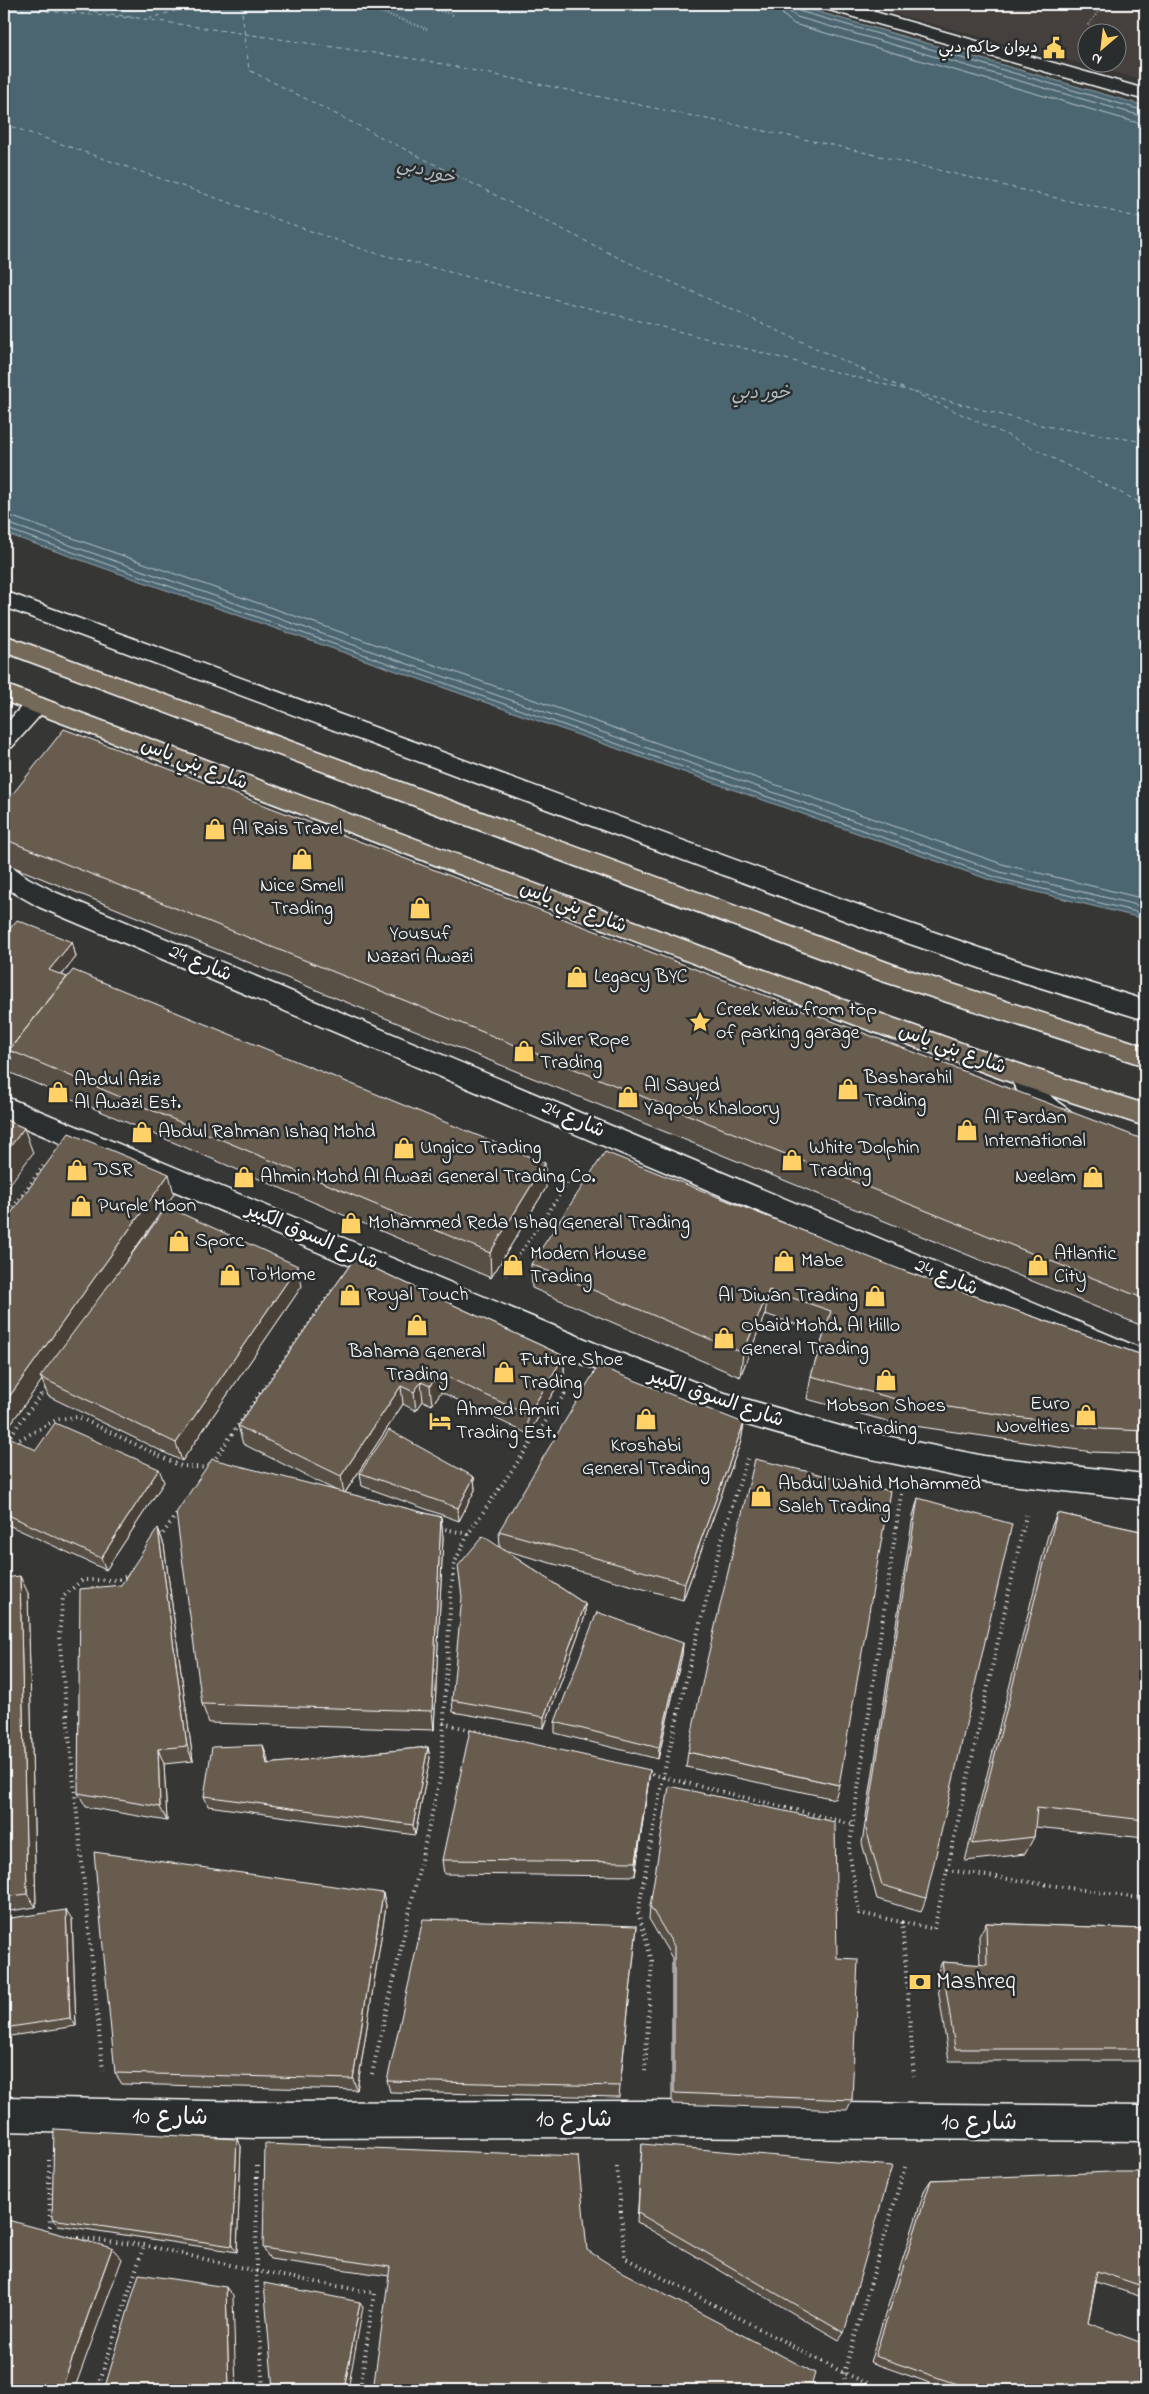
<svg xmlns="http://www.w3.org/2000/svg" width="1149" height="2394" font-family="'Indie Flower','Playpen Sans Arabic',sans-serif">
<rect width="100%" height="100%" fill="#363635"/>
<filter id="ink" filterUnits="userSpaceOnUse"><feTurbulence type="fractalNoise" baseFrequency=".02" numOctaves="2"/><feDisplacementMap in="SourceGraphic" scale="10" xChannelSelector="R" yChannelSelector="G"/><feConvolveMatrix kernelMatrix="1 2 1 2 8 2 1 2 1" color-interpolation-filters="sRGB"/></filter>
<g filter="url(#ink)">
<!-- built -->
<path fill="#45413d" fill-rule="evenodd" d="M861,4H1145V81L892,13ZM1086,32H1116V62H1086Z"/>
<!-- water -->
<path fill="#4c6671" stroke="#94a3aa" d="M4,4H791L1145,106V919L996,882L4,533Z"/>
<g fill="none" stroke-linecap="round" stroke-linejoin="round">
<!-- shore -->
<path stroke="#b7c2c6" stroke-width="1" d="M780,4L783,15L794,24L1145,125
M788,4L790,12L797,17L1145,117
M794,4L799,11L1145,111
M4,514L1002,864L1145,899
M4,522L1000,872L1145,907
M4,528L998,878L1145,914"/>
<!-- ferry -->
<path stroke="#aebabf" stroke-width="1" stroke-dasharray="4.5 4" stroke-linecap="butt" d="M43,4L428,61L837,146L1145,219
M241,4L249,70L619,258L905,389
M4,8L134,18
M148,19L197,4
M4,124L368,251L1045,426L1145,442
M913,392L1007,435L1145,505"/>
<!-- minor casing -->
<g stroke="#fff" stroke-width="3">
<path id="minor" d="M819,4H847L1145,89V100L822,8Z
M1132,4H1145V10L1135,8Z
M4,591L902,921L1015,960L1145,1000V1020L1000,975L884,935L4,607Z
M36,697L44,699L48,705L44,711L12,747L4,749V726L28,699Z
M4,865L13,867L28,878L57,893L1145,1350V1375L39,907L4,887Z
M1022,1065C1037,1070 1039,1083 1049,1094C1058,1105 1072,1108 1078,1121L1075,1129C1046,1138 1020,1098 1009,1076L1013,1069Z
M4,1096L602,1346L718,1391L847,1428L984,1456L1145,1474V1500L984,1482L847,1454L716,1416L582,1364L4,1119Z
M4,2097L257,2102L643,2101L1145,2106V2141L643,2137L257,2138L4,2131Z"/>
</g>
<!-- major casing -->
<g stroke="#fff" stroke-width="3">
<path id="major" d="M4,635L900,967L1145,1046V1066L882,981L4,652Z
M4,684L876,1012L1028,1067L1145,1104V1126L1013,1083L858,1026L4,701Z"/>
</g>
<!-- path-far2 -->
<path stroke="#fff" stroke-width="2.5" stroke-dasharray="0.5 2.5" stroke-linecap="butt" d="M359,4L427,29
M421,4L453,15
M373,9L379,4
M1088,25L1101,8L1106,9"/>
<!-- path-far1 -->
<path stroke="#fff" stroke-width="3" stroke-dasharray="1 4" stroke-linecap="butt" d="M4,1219L43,1166
M505,1275L579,1167
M42,1394L47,1387
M260,1394L332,1290
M565,1394L569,1388"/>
<!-- path -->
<path stroke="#fff" stroke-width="4" stroke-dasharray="1 4.5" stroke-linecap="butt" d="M15,1442L58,1419L78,1417L181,1466L209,1468
M4,1444L43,1392
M213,1462L261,1392
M901,1494L849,1850L859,1913L934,1929L1026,1515
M440,1528L468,1534
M160,1538L178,1512
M443,1723L502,1738
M647,1773L852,1824
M947,1870L1145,1899
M902,1922L914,2076
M103,2071L59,1636L63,1597L82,1580H117L130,1575
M645,2071L652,1961L638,1912L663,1777L693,1651L725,1528L748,1456
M372,2074L441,1774L451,1590L455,1562L468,1534L566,1392
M49,2160L50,2234
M257,2166L256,2271L263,2390
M617,2167L625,2258L844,2373L884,2390
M67,2237L144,2245L256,2271L374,2293L360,2390
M97,2390L144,2245
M846,2390L844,2373L905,2167"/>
<!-- minor -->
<use href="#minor" fill="#2a2d2e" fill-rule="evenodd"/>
<!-- major -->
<use href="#major" fill="#746a5a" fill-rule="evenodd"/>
</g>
<!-- wall -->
<path fill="#594f44" stroke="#fff" d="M4,805L1145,1140V1327L4,863Z
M4,936L72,942L76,957L62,975L546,1188L491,1278L4,1070Z
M174,1194L127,1260L302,1286L182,1461L48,1396L42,1380L4,1433V1223Z
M354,1259L564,1356V1375L528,1434L441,1392L432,1405L423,1401L416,1411L403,1404L345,1493L441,1517L443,1538L434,1730L209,1723L202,1704L337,1491L243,1444L238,1426Z
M531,1264L904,1271L1145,1356V1454L1092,1452L894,1423L807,1399L811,1376L824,1334L765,1314L740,1377L532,1288Z
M744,1423L741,1441L683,1600L504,1550L585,1604V1616L544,1728L453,1712L452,1700L500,1547L499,1531Z
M4,1445L36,1450L164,1482L106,1570L4,1523Z
M360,1473L474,1477L475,1490L459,1521L362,1486Z
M918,1498L926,1898L921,1912L877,1899L862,1843L913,1516Z
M1057,1513L1145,1532V1838L1035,1827L1034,1837L1025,1854L965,1861L1048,1535Z
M158,1528L164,1545L193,1761L164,1764L167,1821L86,1807L78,1793Z
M4,1578L28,1593L36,1907L4,1912Z
M683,1643L682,1655L658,1759L555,1733V1722Z
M263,1745L268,1764L428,1747L430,1758L415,1835L208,1806L204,1796Z
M688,1752L839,1785L835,1799L686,1767Z
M650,1770L648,1785L635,1876L444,1874L442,1860Z
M383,1893L386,1906L357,2090L122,2084L115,2073Z
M650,1906L837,1958L852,2100L847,2110L672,2104V1958L649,1919Z
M4,1919H72L76,2026L4,2037Z
M986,1923L1145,1929V2061H949L936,1975L942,1962L980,1965L979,1936Z
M637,1926L619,2097L390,2092L387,2081Z
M642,2144L844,2333L839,2340L637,2222Z
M241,2146L237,2252L58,2225L52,2219Z
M578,2156L389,2276L270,2259L263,2248Z
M1145,2172V2298L1096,2282L1088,2323L1145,2390H950L870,2362L925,2189L931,2180Z"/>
<!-- shaded-wall -->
<path fill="#494037" stroke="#fff" d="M72,942L76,957L53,986L49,970Z
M24,1128L33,1153L4,1192V1155Z
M545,1163L546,1188L491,1278L490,1253Z
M169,1174L174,1194L43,1378L40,1377L42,1380L4,1433V1404Z
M298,1266L302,1286L182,1461L176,1443Z
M769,1290L765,1314L740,1377L743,1353Z
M564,1356V1375L528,1434V1415Z
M439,1373L441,1392L432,1405L430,1386Z
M421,1382L423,1401L416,1411L414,1392Z
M401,1386L403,1404L344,1494L341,1476Z
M744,1423L741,1441L683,1600L685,1583Z
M159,1469L164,1482L106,1570L101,1558Z
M474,1477L475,1490L459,1521L458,1508Z
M441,1517L443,1538L434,1730L432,1711Z
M158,1528L164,1545L193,1761L187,1746Z
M20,1576L28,1593L36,1907L27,1894Z
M585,1604V1616L544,1728V1717Z
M683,1643L682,1655L658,1759L659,1748Z
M263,1745L267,1756L270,1774L267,1764Z
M428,1747L430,1758L415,1835L413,1825Z
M158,1749L164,1764L167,1821L160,1807Z
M650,1770L648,1785L635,1876L636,1862Z
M383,1893L386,1906L357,2090L353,2079Z
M66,1910L72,1919L76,2026L70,2018Z
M237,2139L241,2146L237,2252L232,2246Z
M112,2248L122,2259L74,2390H61Z
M226,2287L233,2296L236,2390H229Z
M360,2302L363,2307L348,2390H344Z"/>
<!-- building -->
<path fill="#685c4f" stroke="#fff" d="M64,729L1145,1140V1299L4,839V805Z
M17,920L72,942L49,970L67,977L9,1050L12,1060L4,1057V936Z
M73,970L545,1163L490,1253L9,1050Z
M4,1119L24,1128L4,1155Z
M69,1133L169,1174L4,1404V1223Z
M605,1152L904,1271L1145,1356V1431L1101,1429L899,1400L811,1376L831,1311L769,1290L743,1353L531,1264Z
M167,1207L298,1266L176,1443L40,1377Z
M354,1259L564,1356L528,1415L439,1373L430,1386L421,1382L414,1392L401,1386L341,1476L238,1426Z
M598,1366L744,1423L685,1583L499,1531Z
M55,1423L159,1469L101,1558L4,1513V1445L9,1437L36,1450Z
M389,1430L474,1477L458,1508L360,1473Z
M212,1459L441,1517L432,1711L202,1704L176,1513Z
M755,1459L890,1491L839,1785L688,1752L707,1660Z
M918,1498L1012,1524L926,1898L882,1885L866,1829Z
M1057,1513L1145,1532V1820L1037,1808L1034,1837L972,1844Z
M158,1528L187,1746L158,1749L160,1807L78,1793L80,1589L121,1585Z
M483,1536L585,1604L544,1717L452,1700L462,1597L458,1566Z
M20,1576L27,1894L4,1897V1578Z
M597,1612L683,1643L659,1748L555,1722Z
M470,1730L650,1770L636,1862L442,1860Z
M263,1745L267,1764L428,1747L413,1825L204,1796L212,1747Z
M669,1786L835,1822L837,1958L858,1959L852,2100L674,2093V1946L650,1906Z
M94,1852L383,1893L353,2079L115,2073Z
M66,1910L70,2018L4,2028V1919Z
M423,1919L637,1926L620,2086L387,2081Z
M986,1923L1145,1929V2049H955L942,1962L987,1965Z
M54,2129L237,2139L232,2246L52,2219Z
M265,2144L578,2156L587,2250L620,2271L815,2373L810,2390H373L390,2267L263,2248Z
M642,2144L892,2166L844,2333L638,2213Z
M1109,2172H1145V2287L1097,2271L1088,2323L1145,2344V2390H974L875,2356L931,2180Z
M4,2219L112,2248L61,2390H4Z
M139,2274L226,2287L229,2390H104Z
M264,2283L360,2302L344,2390H273Z"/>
</g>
<!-- icons -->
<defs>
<g id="civic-bare" transform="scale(1.725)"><path d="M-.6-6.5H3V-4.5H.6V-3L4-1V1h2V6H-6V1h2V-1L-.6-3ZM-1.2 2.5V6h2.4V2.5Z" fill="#ffd166" stroke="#2a2d2e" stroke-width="2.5" paint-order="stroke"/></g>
<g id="shop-bare" transform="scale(1.725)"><path d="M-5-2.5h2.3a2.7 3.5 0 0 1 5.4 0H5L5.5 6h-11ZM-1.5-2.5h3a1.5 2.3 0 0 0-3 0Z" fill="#ffd166" stroke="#2a2d2e" stroke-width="2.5" paint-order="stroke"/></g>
<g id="sight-bare" transform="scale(1.725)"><path d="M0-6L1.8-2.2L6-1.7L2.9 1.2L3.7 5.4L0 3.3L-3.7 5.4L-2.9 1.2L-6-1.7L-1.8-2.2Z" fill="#ffd166" stroke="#2a2d2e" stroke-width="2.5" paint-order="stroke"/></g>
<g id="hotel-bare" transform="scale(1.725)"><path d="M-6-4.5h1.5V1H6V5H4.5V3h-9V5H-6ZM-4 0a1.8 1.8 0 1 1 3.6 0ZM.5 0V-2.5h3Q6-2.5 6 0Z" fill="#ffd166" stroke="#2a2d2e" stroke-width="2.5" paint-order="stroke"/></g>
<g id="bank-bare" transform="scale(1.725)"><path d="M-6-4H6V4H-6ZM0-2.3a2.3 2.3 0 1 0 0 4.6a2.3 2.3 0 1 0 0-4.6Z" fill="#ffd166" stroke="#2a2d2e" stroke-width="2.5" paint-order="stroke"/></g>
</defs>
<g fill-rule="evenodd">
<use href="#civic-bare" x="1054" y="48"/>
<use href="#shop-bare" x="215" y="829"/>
<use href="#shop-bare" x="302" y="859"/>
<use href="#shop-bare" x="420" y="908"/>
<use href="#shop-bare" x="577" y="977"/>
<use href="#sight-bare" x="700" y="1022"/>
<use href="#shop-bare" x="524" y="1051"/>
<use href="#shop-bare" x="848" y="1089"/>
<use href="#shop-bare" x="58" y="1092"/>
<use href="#shop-bare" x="628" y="1097"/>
<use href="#shop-bare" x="967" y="1130"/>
<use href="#shop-bare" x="142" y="1132"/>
<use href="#shop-bare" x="404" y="1148"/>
<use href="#shop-bare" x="792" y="1160"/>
<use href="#shop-bare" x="77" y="1170"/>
<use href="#shop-bare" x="244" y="1177"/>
<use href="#shop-bare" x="1093" y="1177"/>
<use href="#shop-bare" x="81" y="1206"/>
<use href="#shop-bare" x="351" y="1223"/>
<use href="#shop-bare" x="179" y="1241"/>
<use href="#shop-bare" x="784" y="1261"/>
<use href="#shop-bare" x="513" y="1265"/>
<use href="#shop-bare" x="1038" y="1265"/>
<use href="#shop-bare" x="230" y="1275"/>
<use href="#shop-bare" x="350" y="1295"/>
<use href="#shop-bare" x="875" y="1296"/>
<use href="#shop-bare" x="417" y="1325"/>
<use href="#shop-bare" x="724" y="1338"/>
<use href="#shop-bare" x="504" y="1372"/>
<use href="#shop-bare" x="886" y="1380"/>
<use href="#shop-bare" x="1086" y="1415"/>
<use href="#shop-bare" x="646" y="1419"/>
<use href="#hotel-bare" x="440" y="1421"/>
<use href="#shop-bare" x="761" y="1496"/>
<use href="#bank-bare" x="920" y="1982"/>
</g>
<g text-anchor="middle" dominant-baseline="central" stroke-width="5" stroke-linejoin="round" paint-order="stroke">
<!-- far-poi labels -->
<g font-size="16" fill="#fff" stroke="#2a2d2e" text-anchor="end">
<text x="1038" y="48">ديوان حاكم دبي</text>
</g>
<!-- far-water labels -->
<g font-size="18" font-style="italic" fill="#aebabf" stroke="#2a2d2e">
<text transform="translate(426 172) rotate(15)">خور دبي</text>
<text x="761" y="394">خور دبي</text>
</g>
<!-- street labels -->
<g font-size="20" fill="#fff" stroke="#2a2d2e">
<text transform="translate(194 765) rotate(21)">شارع بني ياس</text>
<text transform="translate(573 908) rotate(21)">شارع بني ياس</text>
<text transform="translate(200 964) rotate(23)">شارع 24</text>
<text transform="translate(952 1050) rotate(20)">شارع بني ياس</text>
<text transform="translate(573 1120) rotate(23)">شارع 24</text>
<text transform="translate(312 1237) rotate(23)">شارع السوق الكبير</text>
<text transform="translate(946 1278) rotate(23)">شارع 24</text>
<text transform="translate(716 1399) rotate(19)">شارع السوق الكبير</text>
</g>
<!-- poi labels -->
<g font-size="20" fill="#fff" stroke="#2a2d2e" text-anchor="start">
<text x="232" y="829">Al Rais Travel</text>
<text x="302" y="886" text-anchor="middle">Nice Smell<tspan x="302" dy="23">Trading</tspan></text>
<text x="420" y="934" text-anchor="middle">Yousuf<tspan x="420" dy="23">Nazari Awazi</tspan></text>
<text x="594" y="977">Legacy BYC</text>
<text x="716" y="1010">Creek view from top<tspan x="716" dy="23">of parking garage</tspan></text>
<text x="540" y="1040">Silver Rope<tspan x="540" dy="23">Trading</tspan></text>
<text x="864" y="1078">Basharahil<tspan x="864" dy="23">Trading</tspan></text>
<text x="74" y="1080">Abdul Aziz<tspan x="74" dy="23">Al Awazi Est.</tspan></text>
<text x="644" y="1086">Al Sayed<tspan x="644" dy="23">Yaqoob Khaloory</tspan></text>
<text x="984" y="1118">Al Fardan<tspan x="984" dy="23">International</tspan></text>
<text x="158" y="1132">Abdul Rahman Ishaq Mohd</text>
<text x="420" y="1148">Ungico Trading</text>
<text x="809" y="1148">White Dolphin<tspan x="809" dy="23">Trading</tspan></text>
<text x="94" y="1170">DSR</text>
<text x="260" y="1177">Ahmin Mohd Al Awazi General Trading Co.</text>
<text x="1076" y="1177" text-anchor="end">Neelam</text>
<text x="98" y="1206">Purple Moon</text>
<text x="368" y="1223">Mohammed Reda Ishaq General Trading</text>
<text x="195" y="1241">Sporc</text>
<text x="530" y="1254">Modern House<tspan x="530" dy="23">Trading</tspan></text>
<text x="1054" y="1254">Atlantic<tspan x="1054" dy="23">City</tspan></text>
<text x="801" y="1261">Mabe</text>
<text x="246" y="1275">To'Home</text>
<text x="366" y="1295">Royal Touch</text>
<text x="858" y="1296" text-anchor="end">Al Diwan Trading</text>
<text x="741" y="1326">Obaid Mohd. Al Hillo<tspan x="741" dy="23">General Trading</tspan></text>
<text x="417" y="1352" text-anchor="middle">Bahama General<tspan x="417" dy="23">Trading</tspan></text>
<text x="520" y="1360">Future Shoe<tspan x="520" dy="23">Trading</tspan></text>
<text x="1070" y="1404" text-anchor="end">Euro<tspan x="1070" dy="23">Novelties</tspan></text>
<text x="886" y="1406" text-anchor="middle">Mobson Shoes<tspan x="886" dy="23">Trading</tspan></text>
<text x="456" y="1410">Ahmed Amiri<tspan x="456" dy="23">Trading Est.</tspan></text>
<text x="646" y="1446" text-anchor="middle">Kroshabi<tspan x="646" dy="23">General Trading</tspan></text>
<text x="778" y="1484">Abdul Wahid Mohammed<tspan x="778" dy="23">Saleh Trading</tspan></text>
</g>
<!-- near-poi labels -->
<g font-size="24" fill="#fff" stroke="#2a2d2e" text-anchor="start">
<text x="936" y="1982">Mashreq</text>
</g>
<!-- near-street labels -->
<g font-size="24" fill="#fff" stroke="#2a2d2e">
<text transform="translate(170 2118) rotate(1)">شارع 10</text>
<text x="574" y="2120">شارع 10</text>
<text x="979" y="2123">شارع 10</text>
</g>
</g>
<!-- margin -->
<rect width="1149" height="2394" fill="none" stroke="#2a2d2e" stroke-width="20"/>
<rect x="10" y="10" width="1129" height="2374" fill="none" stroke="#fff" stroke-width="2" filter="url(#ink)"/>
<!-- north arrow -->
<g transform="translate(1102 48) rotate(208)"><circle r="24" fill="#2a2d2e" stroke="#7f8182"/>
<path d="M0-4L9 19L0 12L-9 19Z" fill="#ffd166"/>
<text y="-8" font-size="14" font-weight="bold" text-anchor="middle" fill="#ffffff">N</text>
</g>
</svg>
